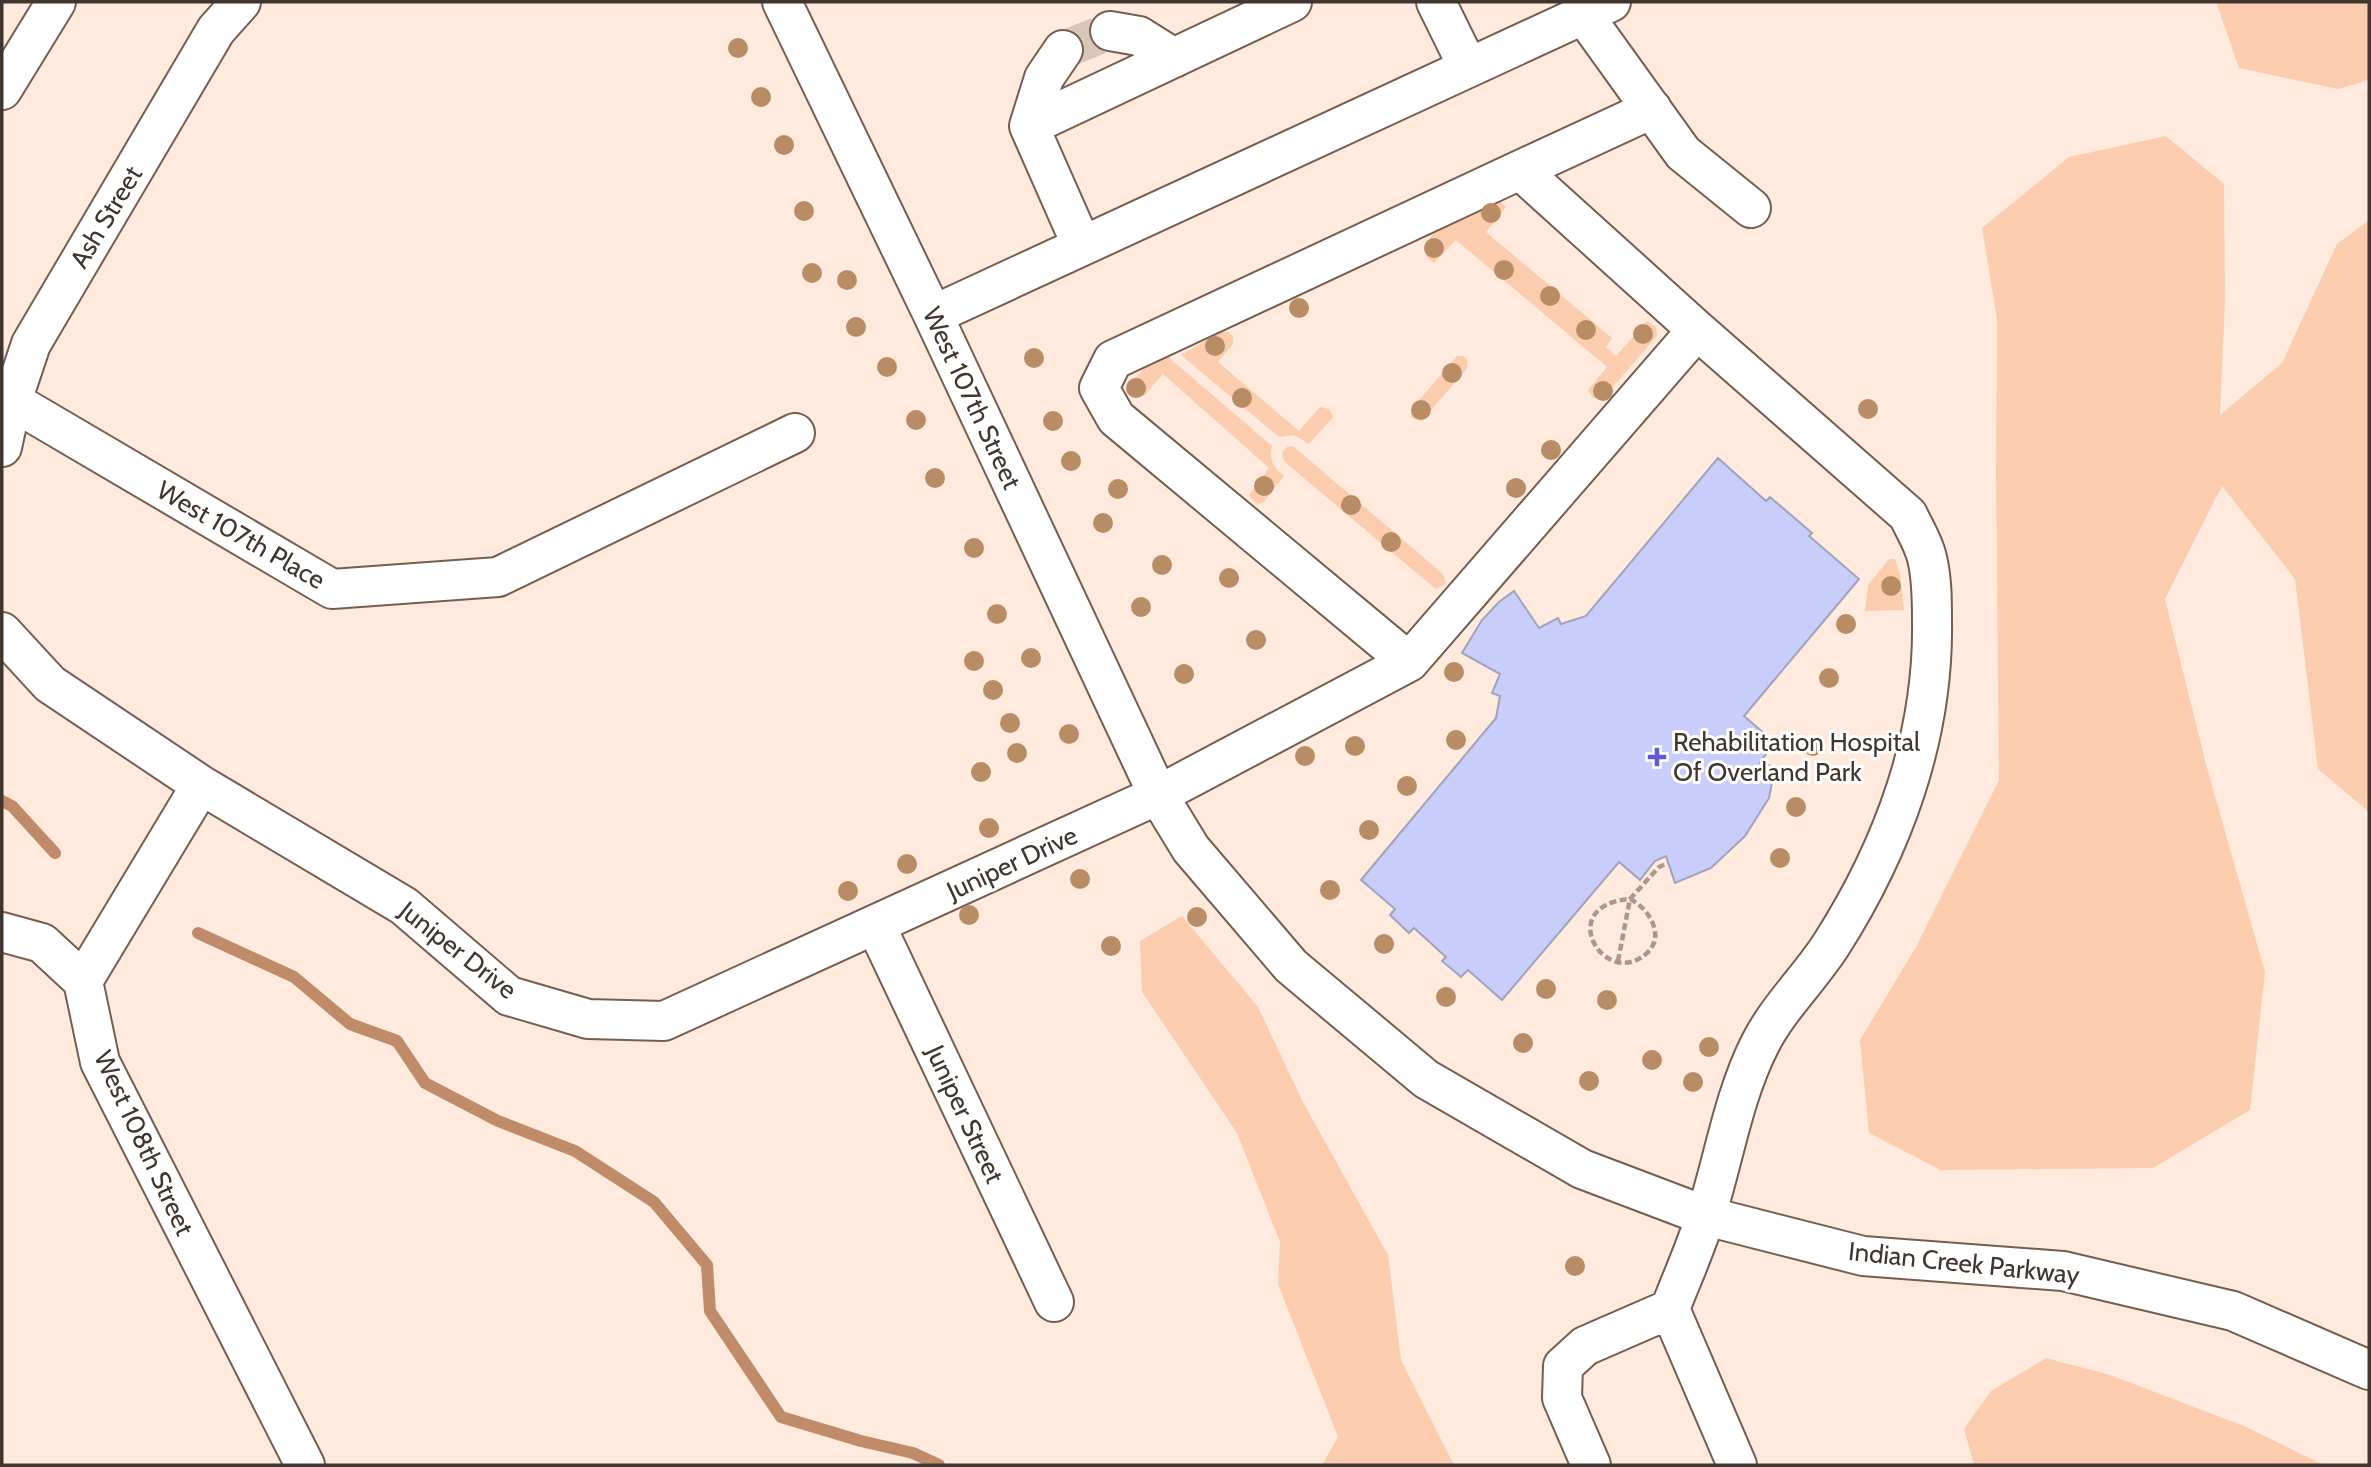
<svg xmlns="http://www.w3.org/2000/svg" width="2371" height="1467" font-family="Cabin,sans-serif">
<rect width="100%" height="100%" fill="#ffeadd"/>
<!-- green -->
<path fill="#fbcdae" d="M2216,2H2369V80L2338,89L2239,68Z
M2166,136L2224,184L2225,300L2220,415L2282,363L2337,244L2369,220V812L2318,769L2295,579L2222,486L2165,599L2207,768L2265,972L2250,1110L2153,1168L1941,1170L1869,1133L1860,1040L1916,947L1999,780L1996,474L1997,319L1982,228L2069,157Z
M1501,202L1506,207L1486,232L1612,338L1606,347L1616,356L1647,321L1656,327L1657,336L1605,396L1593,398L1588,390L1607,367L1456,240L1434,263L1426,256V244L1434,233Z
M1221,332H1229L1233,337V344L1218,362L1299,431L1320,407L1329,409L1333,417L1309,444L1294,435L1279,437L1181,355Z
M1160,350L1272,446C1269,461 1273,467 1284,476L1264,502L1258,504L1253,501L1249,495L1269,468L1163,374L1144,396H1137L1131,391L1130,384Z
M1457,356H1463L1467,360L1468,366L1464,372L1425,417L1416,420L1411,417L1413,407Z
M1293,446L1443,574L1446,583L1437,589L1432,586L1287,464L1283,459L1282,452L1287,447Z
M1889,559H1895L1900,574L1904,610L1865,611L1868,585Z
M1182,916L1258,1007L1303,1102L1388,1255L1401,1360L1454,1465H1322L1338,1437L1278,1284L1280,1242L1237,1133L1142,992L1140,941Z
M2046,1358L2110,1375L2244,1426L2324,1465H1974L1964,1429L1991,1391Z"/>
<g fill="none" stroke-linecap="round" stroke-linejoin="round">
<!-- stream -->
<path stroke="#bf8b68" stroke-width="12" d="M2,801L12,806L55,853
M198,933L294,977L350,1024L397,1041L425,1083L498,1121L575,1151L654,1202L707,1265L710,1311L781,1417L861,1441L913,1453L939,1465"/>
</g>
<!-- building -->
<path fill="#c8cdfa" stroke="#9fa3bb" stroke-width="2" d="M1718,458L1766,501L1770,497L1812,533L1809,536L1859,579L1744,716L1774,742L1760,763L1775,767L1769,798L1745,836L1711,868L1675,883L1666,856L1655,861L1640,880L1619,862L1502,1000L1468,970L1461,977L1442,961L1446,957L1414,928L1409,933L1390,915L1395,909L1361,880L1496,718L1500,696L1492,693L1500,674L1462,653L1482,620L1499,602L1514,591L1539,628L1558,618L1561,624L1586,616Z"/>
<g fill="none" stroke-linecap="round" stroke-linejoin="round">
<!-- minor-tunnel -->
<path stroke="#d9c6ba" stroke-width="38" stroke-dasharray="38 19" stroke-linecap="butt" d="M1063,50L1110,31"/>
<!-- minor casing -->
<g stroke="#745e50" stroke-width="42">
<path id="minor" d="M782,2L933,315L1158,795L1191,849L1291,966L1426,1079L1582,1169L1706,1216L1863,1256L2063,1271L2233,1311L2369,1370
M1436,2L1468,67
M1583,14L1683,153L1751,208
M1110,31L1139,36L1174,58
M2,90L56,2
M1029,126L1044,78L1063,50
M1520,170L1652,109
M1082,246L1029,126L1292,2
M933,315L1611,2
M12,401L332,589L498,577L795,433
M2,447L12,401L31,344L216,30L241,2
M2,632L50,684L201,785L404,906L509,996L588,1019L664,1021L1158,795L1409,662L1697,330L1908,515C1914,528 1924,544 1927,558C1932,578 1932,601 1932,621C1934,737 1893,848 1831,945C1809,979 1778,1008 1760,1044C1733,1097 1724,1159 1706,1215C1696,1247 1682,1278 1670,1309L1737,1465
M1409,662L1116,418L1099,388L1113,360L1520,170L1697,330
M201,785L83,981L100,1062L305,1465
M876,926L1054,1302
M2,932L42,943L83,981
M1591,1465L1562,1398L1563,1366L1585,1346L1670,1309"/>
</g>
<!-- path -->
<path stroke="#a9988e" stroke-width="4.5" stroke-dasharray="7 3.5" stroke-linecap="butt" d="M1630,899C1647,907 1666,934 1648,952C1606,993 1552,905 1630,899Z
M1618,961L1630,899L1659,867L1668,863"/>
<!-- minor -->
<use href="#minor" stroke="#fff" stroke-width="38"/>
</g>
<!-- trees -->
<g fill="#b88c65">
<circle cx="738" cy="48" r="10"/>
<circle cx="761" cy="97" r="10"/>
<circle cx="784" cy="145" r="10"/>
<circle cx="804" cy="211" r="10"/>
<circle cx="1491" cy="213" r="10"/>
<circle cx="1434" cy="248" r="10"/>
<circle cx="1504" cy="270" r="10"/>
<circle cx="812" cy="273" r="10"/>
<circle cx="847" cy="280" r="10"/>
<circle cx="1550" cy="296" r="10"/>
<circle cx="1299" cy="308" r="10"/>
<circle cx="856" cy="327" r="10"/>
<circle cx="1586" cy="330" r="10"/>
<circle cx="1643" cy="334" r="10"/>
<circle cx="1215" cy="346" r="10"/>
<circle cx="1034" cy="358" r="10"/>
<circle cx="887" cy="367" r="10"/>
<circle cx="1452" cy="373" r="10"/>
<circle cx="1136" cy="388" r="10"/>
<circle cx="1603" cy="391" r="10"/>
<circle cx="1242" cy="398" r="10"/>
<circle cx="1868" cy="409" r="10"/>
<circle cx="1421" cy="410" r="10"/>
<circle cx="916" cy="420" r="10"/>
<circle cx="1053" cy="421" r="10"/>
<circle cx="1551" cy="450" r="10"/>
<circle cx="1071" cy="461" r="10"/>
<circle cx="935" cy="478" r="10"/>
<circle cx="1264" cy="486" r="10"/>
<circle cx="1516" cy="488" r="10"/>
<circle cx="1118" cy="489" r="10"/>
<circle cx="1351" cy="505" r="10"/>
<circle cx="1103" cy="523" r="10"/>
<circle cx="1391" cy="542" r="10"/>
<circle cx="974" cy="548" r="10"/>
<circle cx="1162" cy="565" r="10"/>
<circle cx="1229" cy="578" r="10"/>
<circle cx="1891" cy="586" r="10"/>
<circle cx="1141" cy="607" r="10"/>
<circle cx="997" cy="614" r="10"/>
<circle cx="1846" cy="624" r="10"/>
<circle cx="1256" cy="640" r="10"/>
<circle cx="1031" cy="658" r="10"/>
<circle cx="974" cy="661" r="10"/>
<circle cx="1454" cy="672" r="10"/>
<circle cx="1184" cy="674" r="10"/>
<circle cx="1829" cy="678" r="10"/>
<circle cx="993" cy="690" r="10"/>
<circle cx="1010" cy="723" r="10"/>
<circle cx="1069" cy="734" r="10"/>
<circle cx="1456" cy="740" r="10"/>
<circle cx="1355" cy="746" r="10"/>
<circle cx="1813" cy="746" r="10"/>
<circle cx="1017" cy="753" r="10"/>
<circle cx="1305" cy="756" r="10"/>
<circle cx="981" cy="772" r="10"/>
<circle cx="1407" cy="786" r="10"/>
<circle cx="1796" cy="807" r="10"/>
<circle cx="989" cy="828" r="10"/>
<circle cx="1369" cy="830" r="10"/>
<circle cx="1780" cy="858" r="10"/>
<circle cx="907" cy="864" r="10"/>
<circle cx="1080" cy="879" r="10"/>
<circle cx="1330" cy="890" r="10"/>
<circle cx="848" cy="891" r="10"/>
<circle cx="969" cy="915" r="10"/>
<circle cx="1197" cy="917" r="10"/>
<circle cx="1384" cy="944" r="10"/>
<circle cx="1111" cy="946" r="10"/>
<circle cx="1546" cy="989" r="10"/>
<circle cx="1446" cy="997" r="10"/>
<circle cx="1607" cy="1000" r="10"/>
<circle cx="1523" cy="1043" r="10"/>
<circle cx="1709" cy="1047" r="10"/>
<circle cx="1652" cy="1060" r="10"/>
<circle cx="1589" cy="1081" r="10"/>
<circle cx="1693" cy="1082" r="10"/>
<circle cx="1575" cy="1266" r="10"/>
</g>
<!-- markers -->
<path fill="#5e5ad2" stroke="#fff" stroke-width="2.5" d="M1653.5 746.5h7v7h7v7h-7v7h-7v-7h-7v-7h7z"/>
<g text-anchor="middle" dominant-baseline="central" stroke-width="6" stroke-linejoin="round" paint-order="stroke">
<!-- street labels -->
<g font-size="26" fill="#40362f" stroke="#fff">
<text transform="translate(106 217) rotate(-59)">Ash Street</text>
<text transform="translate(972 398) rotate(65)">West 107th Street</text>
<text transform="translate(241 535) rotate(30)">West 107th Place</text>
<text transform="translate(1012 863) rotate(-25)">Juniper Drive</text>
<text transform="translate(458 950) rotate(38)">Juniper Drive</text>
<text transform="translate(965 1114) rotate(65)">Juniper Street</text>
<text transform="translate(144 1143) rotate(65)">West 108th Street</text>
<text transform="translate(1964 1263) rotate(6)">Indian Creek Parkway</text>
</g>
<!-- poi labels -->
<g font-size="26" fill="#40362f" stroke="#fff" text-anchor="start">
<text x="1673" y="742">Rehabilitation Hospital<tspan x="1673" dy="30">Of Overland Park</tspan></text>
</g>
</g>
<!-- border -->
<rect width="2371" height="1467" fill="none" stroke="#40362f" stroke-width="7"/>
</svg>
